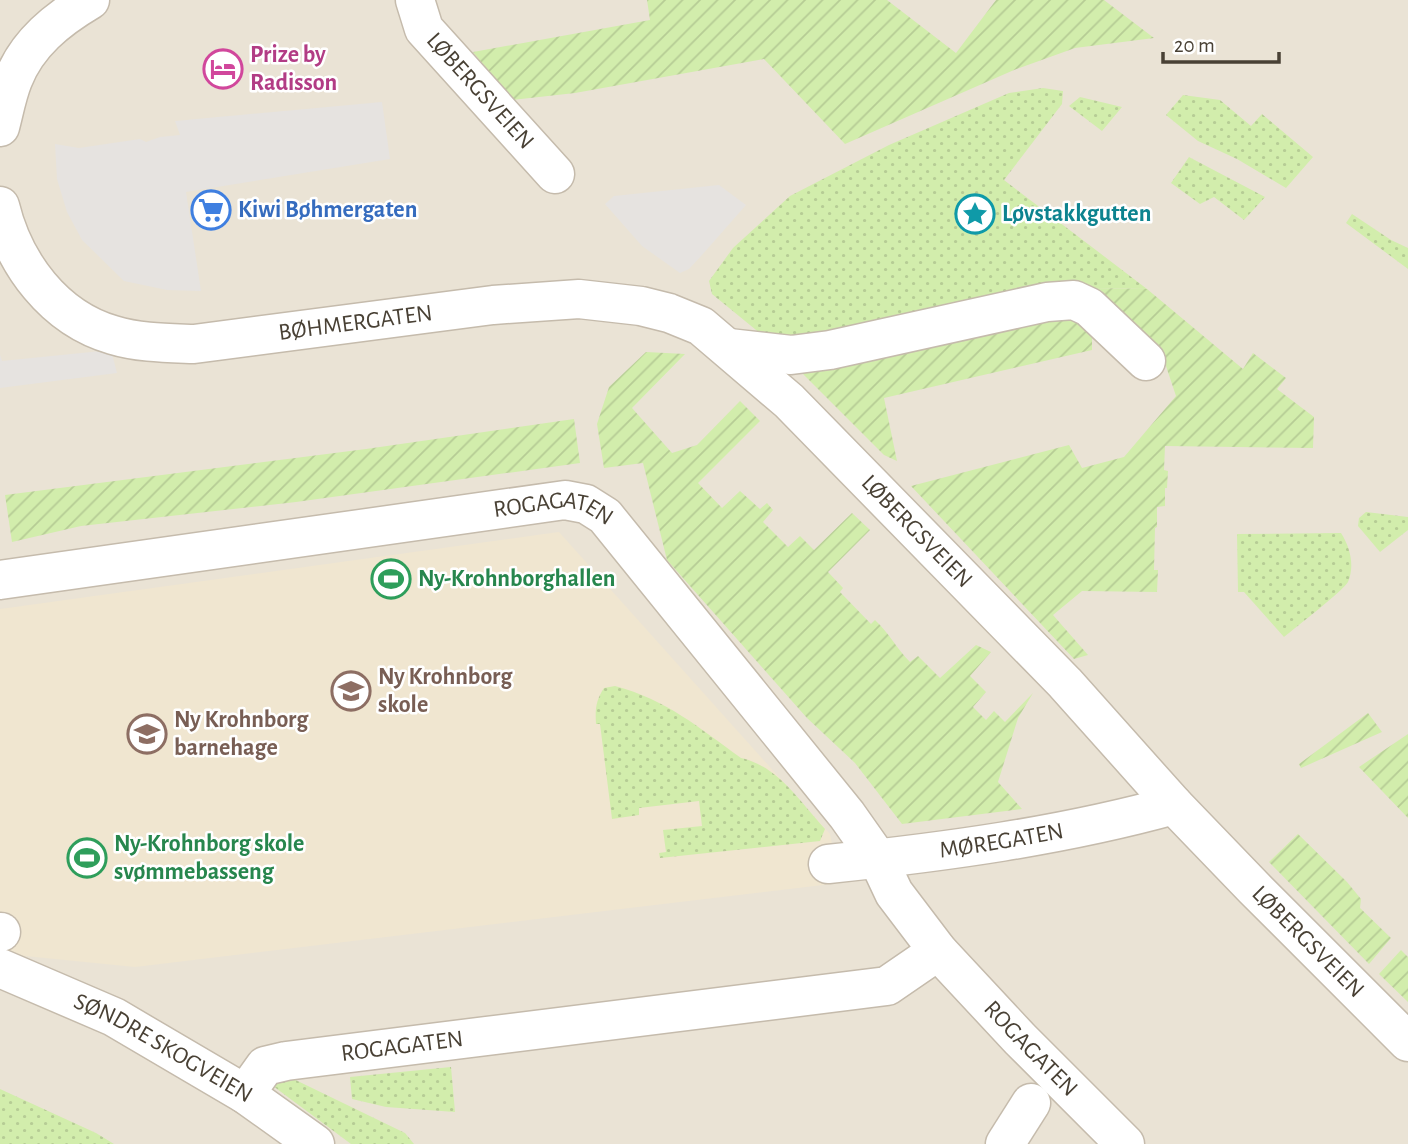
<svg xmlns="http://www.w3.org/2000/svg" width="1408" height="1144" font-family="'Alegreya Sans',sans-serif">
<defs>
<pattern id="grass-dots" width="8" height="8" patternUnits="userSpaceOnUse" patternTransform="scale(1.75)"><rect width="8" height="8" fill="#d2edac"/><path d="M2 2h.1M6 6h.1" fill="none" stroke="#b6cc95" stroke-width="1.8" stroke-linecap="round"/></pattern>
<pattern id="garden-furrows" width="10" height="10" patternUnits="userSpaceOnUse" patternTransform="scale(1.75)"><rect width="10" height="10" fill="#d2edac"/><path d="M-1 1l2-2M0 10L10 0M9 11l2-2" fill="none" stroke="#b6cc95"/></pattern>
</defs>
<rect width="100%" height="100%" fill="#f5f1e7"/>
<!-- residential -->
<path fill="#eae3d5" d="M0,0H1408V1144H0Z"/>
<!-- education -->
<path fill="#f0e6d0" d="M559,532L830,834L840,883L135,967L15,955L0,950V609Z"/>
<!-- grass -->
<path fill="url(#grass-dots)" d="M1043,88L1063,91L1062,104L1004,180L1147,289L1094,288L851,335L772,343L712,294L709,281L733,248L790,196L889,145L1009,93Z
M1183,95L1220,100L1251,126L1262,114L1313,157L1286,188L1237,159L1198,141L1166,115Z
M1080,97L1122,107L1102,131L1069,106Z
M1189,157L1265,197L1244,220L1214,197L1200,204L1171,183Z
M1352,214L1391,240L1408,248V269L1346,223Z
M1366,512L1408,517V530L1380,552L1358,526L1359,518Z
M1341,533C1350,547 1355,565 1348,582C1344,590 1295,628 1284,637L1244,592H1238L1237,534Z
M615,686C667,700 698,727 741,758C778,766 800,802 825,829L820,841L660,858L659,853L666,852L663,830L702,826L699,801L639,808V815L612,819L600,724H596C595,709 596,700 604,688Z
M451,1067L455,1112L386,1107L352,1099L350,1077Z
M277,1071L405,1133L414,1144H351L269,1083Z
M0,1089L96,1133L114,1144H0Z"/>
<!-- garden -->
<path fill="url(#garden-furrows)" d="M647,0H887L956,53L996,0H1104L1154,38L1075,48L1014,70L845,144L764,59L575,93L512,100L473,52L650,20Z
M1094,288L1147,289L1243,369L1253,353L1286,378L1277,389L1314,417L1313,448L1165,446L1164,470L1168,471L1167,488H1165V506L1157,507V527L1155,528L1154,570H1158L1157,592L1082,591L1053,615L1088,655L1074,659L911,486L1069,445L1082,468L1124,457L1176,396L1164,360Z
M1072,315L1092,338V350L884,398L897,461L884,455L800,371Z
M646,352L685,354L632,408L672,453L697,445L740,401L760,421L698,483L722,508L740,491L760,509L767,503L773,510L763,522L788,547L800,536L814,550L852,513L870,530L828,572L843,588L840,592L871,624L875,620C889,633 897,649 910,662L918,656L940,678L976,645L991,652L970,676L986,692L973,707L986,720L994,711L1005,722L1033,693L1018,718L998,782L1022,809L902,824L855,763L807,718L667,560L643,463L604,468L597,424L609,387Z
M574,419L580,463L296,502L81,526L12,542L5,495L366,449Z
M1368,713L1382,732L1301,768L1299,764Z
M1408,734V818L1359,767Z
M1298,834L1347,882L1361,899L1360,908L1391,938L1369,964L1269,862Z
M1401,950L1408,957V1002L1379,974Z"/>
<!-- parking -->
<path fill="#e6e3e0" d="M382,102L390,159L186,192L201,291L167,290L124,281L82,240L67,212L57,179L55,144L79,148L140,139L146,142L160,137L180,135L175,121Z
M719,185L746,205L702,255L689,269L680,273L642,246L605,204L614,196Z
M111,350L117,373L0,388V355L2,361Z"/>
<g fill="none" stroke-linecap="round" stroke-linejoin="round">
<!-- minor casing -->
<g stroke="#c5bbac" stroke-width="41">
<g id="minor">
<path id="s1" d="M415,0L424,29L555,174"/>
<path d="M0,127C4,112 7,95 13,80C27,43 58,19 90,0"/>
<path id="s2" d="M0,206C14,264 54,318 113,335C139,343 167,343 194,344L493,305L579,299L641,306L669,313L701,326L789,401L1065,683L1174,805L1254,888L1408,1042"/>
<path d="M729,348L791,355L830,350L1047,302L1074,300L1089,307L1146,361"/>
<path id="s3" d="M0,580L565,500L586,504L605,516L847,815L878,859L894,893L938,951L1020,1039L1125,1144"/>
<path id="s4" d="M828,864C944,852 1062,836 1174,805"/>
<path d="M0,932H1"/>
<path id="s5" d="M0,968L114,1017L245,1094L315,1144"/>
<path id="s6" d="M245,1094L265,1066L286,1061L887,986L938,951"/>
<path d="M1005,1144L1031,1103"/>
</g>
</g>
<!-- minor -->
<use href="#minor" stroke="#fff" stroke-width="38"/>
</g>
<!-- icons -->
<defs>
<g id="hotel-ring" transform="scale(2.0125)"><circle r="9.5" fill="#fff" stroke="#d1479c" stroke-width="1.5"/><path d="M-6-4.5h1.5V1H6V5H4.5V3h-9V5H-6ZM-4 0a1.8 1.8 0 1 1 3.6 0ZM.5 0V-2.5h3Q6-2.5 6 0Z" fill="#d1479c"/></g>
<g id="supermarket-ring" transform="scale(2.0125)"><circle r="9.5" fill="#fff" stroke="#3f7fe0" stroke-width="1.5"/><path d="M-6-5.5h2.5l.6 2H6L4.5 2H-2.5L-4.4-4H-6ZM-1.5 3.2a1.3 1.3 0 1 0 .1 0ZM3 3.2a1.3 1.3 0 1 0 .1 0Z" fill="#3f7fe0"/></g>
<g id="sight-ring" transform="scale(2.0125)"><circle r="9.5" fill="#fff" stroke="#0f9aa8" stroke-width="1.5"/><path d="M0-6L1.8-2.2L6-1.7L2.9 1.2L3.7 5.4L0 3.3L-3.7 5.4L-2.9 1.2L-6-1.7L-1.8-2.2Z" fill="#0f9aa8"/></g>
<g id="stadium-ring" transform="scale(2.0125)"><circle r="9.5" fill="#fff" stroke="#2e9e5b" stroke-width="1.5"/><path d="M0-5a6.5 5 0 1 0 0 10a6.5 5 0 1 0 0-10ZM-3.5-1.8h7v3.6h-7Z" fill="#2e9e5b"/></g>
<g id="school-ring" transform="scale(2.0125)"><circle r="9.5" fill="#fff" stroke="#8d6e63" stroke-width="1.5"/><path d="M0-5L7-2L0 1L-7-2ZM-4 1L0 2.5L4 1V4Q0 6-4 4Z" fill="#8d6e63"/></g>
</defs>
<g fill-rule="evenodd">
<use href="#hotel-ring" x="223" y="69"/>
<use href="#supermarket-ring" x="211" y="210"/>
<use href="#sight-ring" x="975" y="214"/>
<use href="#stadium-ring" x="391" y="579"/>
<use href="#school-ring" x="351" y="691"/>
<use href="#school-ring" x="147" y="734"/>
<use href="#stadium-ring" x="87" y="858"/>
</g>
<g text-anchor="middle" dominant-baseline="central" stroke-width="5" stroke-linejoin="round" paint-order="stroke">
<!-- hotel labels -->
<g font-size="24" font-weight="bold" fill="#b23c85" stroke="#fff" text-anchor="start">
<text x="250" y="55">Prize by<tspan x="250" dy="28">Radisson</tspan></text>
</g>
<!-- street labels -->
<g font-size="24" fill="#494135" stroke="#fff">
<text stroke="none"><textPath href="#s1" startOffset="114">LØBERGSVEIEN</textPath></text>
<text stroke="none"><textPath href="#s2" startOffset="424">BØHMERGATEN</textPath></text>
<text stroke="none"><textPath href="#s3" startOffset="560">ROGAGATEN</textPath></text>
<text stroke="none"><textPath href="#s2" startOffset="1073">LØBERGSVEIEN</textPath></text>
<text stroke="none"><textPath href="#s4" startOffset="175">MØREGATEN</textPath></text>
<text stroke="none"><textPath href="#s2" startOffset="1640">LØBERGSVEIEN</textPath></text>
<text stroke="none"><textPath href="#s6" startOffset="173">ROGAGATEN</textPath></text>
<text stroke="none"><textPath href="#s3" startOffset="1298">ROGAGATEN</textPath></text>
<text stroke="none"><textPath href="#s5" startOffset="182">SØNDRE SKOGVEIEN</textPath></text>
</g>
<!-- shop labels -->
<g font-size="24" font-weight="bold" fill="#366cbe" stroke="#fff" text-anchor="start">
<text x="238" y="210">Kiwi Bøhmergaten</text>
</g>
<!-- culture labels -->
<g font-size="24" font-weight="bold" fill="#0d838f" stroke="#fff" text-anchor="start">
<text x="1002" y="214">Løvstakkgutten</text>
</g>
<!-- leisure labels -->
<g font-size="24" font-weight="bold" fill="#27864d" stroke="#fff" text-anchor="start">
<text x="418" y="579">Ny-Krohnborghallen</text>
<text x="114" y="844">Ny-Krohnborg skole<tspan x="114" dy="28">svømmebasseng</tspan></text>
</g>
<!-- education labels -->
<g font-size="24" font-weight="bold" fill="#785e54" stroke="#fff" text-anchor="start">
<text x="378" y="677">Ny Krohnborg<tspan x="378" dy="28">skole</tspan></text>
<text x="174" y="720">Ny Krohnborg<tspan x="174" dy="28">barnehage</tspan></text>
</g>
</g>
<!-- scale -->
<path d="M1163 52v10h116v-10" fill="none" stroke="#494135" stroke-width="3.5"/>
<text x="1174" y="52" font-size="21" fill="#494135" stroke="#ffffff" stroke-width="5" paint-order="stroke">20 m</text>
</svg>
